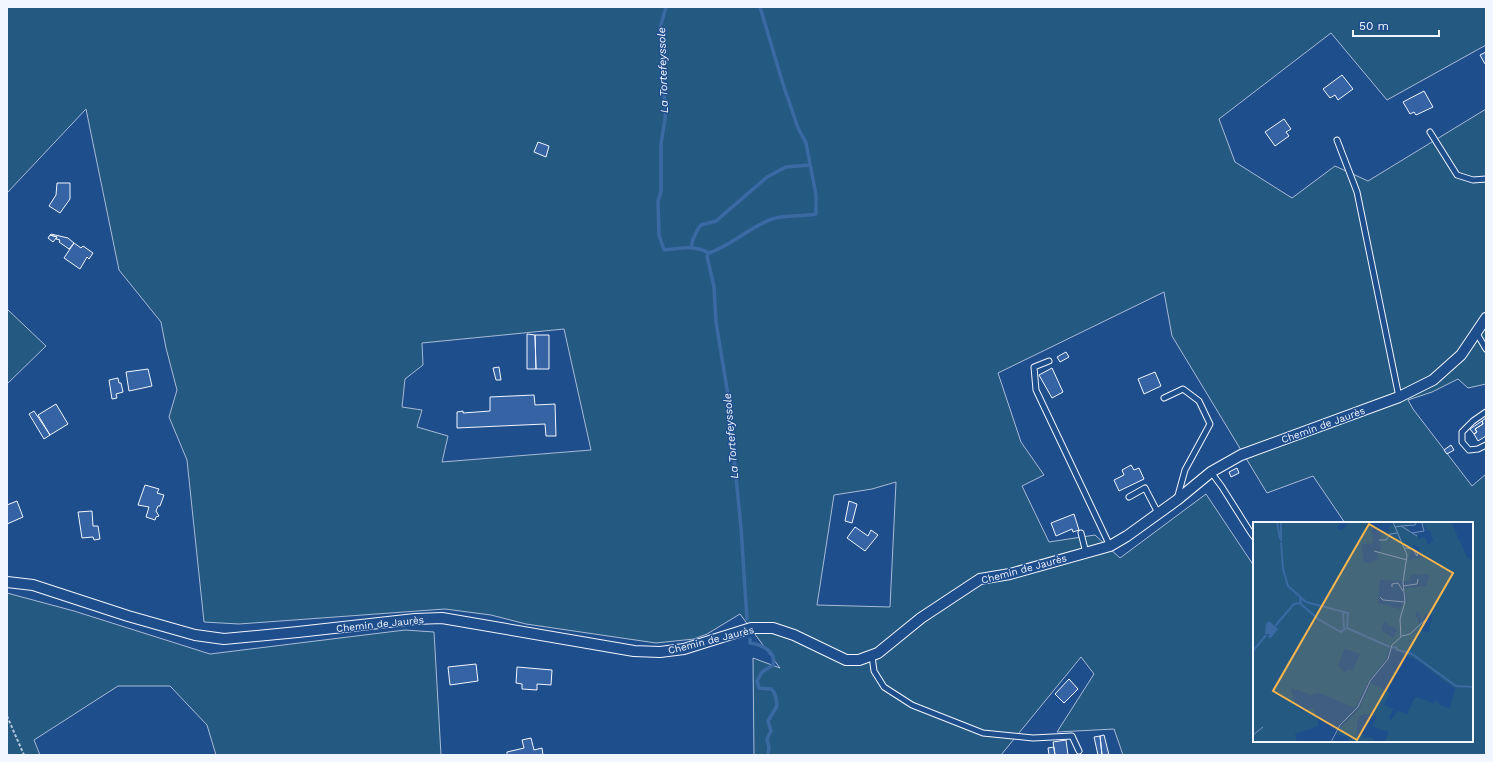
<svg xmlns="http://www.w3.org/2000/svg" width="1493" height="762" font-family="'Work Sans',sans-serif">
<rect width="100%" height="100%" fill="#1f4e8c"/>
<!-- green -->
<path fill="#245a82" stroke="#a8bbd7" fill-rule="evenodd" d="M7,7H1486V45L1387,100L1331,33L1219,119L1235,162L1292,198L1335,166L1368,181L1486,109V384L1468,388L1458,379L1432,392L1408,400L1413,409L1472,486L1486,474V755H1123L1114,729L1057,732L1094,674L1081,657L1001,755H754L753,658L780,668L740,614L707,634L694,639L656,643L526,624L491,615L445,609L239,624L204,622L187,460L169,417L177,390L166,348L161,322L119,270L86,109L7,193ZM1164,292L1172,336L1267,493L1313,476L1345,523H1472V741H1254V566L1206,494L1120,558L1095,535L1049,542L1022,486L1044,475L1021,442L998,373ZM564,329L591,450L442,462L448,436L417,427L422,410L402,407L405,379L423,365L422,343ZM896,482L890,607L817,605L834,495L872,489Z
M7,309L46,346L7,384Z
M7,593L74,611L210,654L405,630L434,632L441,755H216L207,725L170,686H118L34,740L40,755H7Z"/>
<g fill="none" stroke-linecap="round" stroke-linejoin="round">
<!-- stream -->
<path stroke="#3b69a3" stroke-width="3.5" d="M666,7L660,28L663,73L662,85L666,107L665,119L661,144V192L658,201L659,235L664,250C680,248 695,245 709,253
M691,248L693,239L698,229L701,225L716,221L767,177L786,167L809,165
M747,619L741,528L728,395L716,322L714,287L707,256L709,253C732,245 750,227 772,219C786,214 802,217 816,214V195L806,143L798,128L783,84L760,7
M750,639V643C761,644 777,652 773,665L762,672L757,681L759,688L771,689L774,692L776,698L777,706L768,721L771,731L767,739L769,747L768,755"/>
</g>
<!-- building -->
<path fill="#3563a3" stroke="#f2f6ff" d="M1486,52V64H1485L1480,55Z
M1342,75L1353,89L1338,100L1335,95L1330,98L1323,89Z
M1424,91L1433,107L1416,115L1414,112L1410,114L1403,102Z
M1284,119L1291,129L1286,132L1289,136L1275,146L1265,132Z
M538,142L549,146L546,157L534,152Z
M57,183H70V199L60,213L49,206L56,195Z
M51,234L68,238L74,243L69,249L59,242L60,240L56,239L57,237L50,235Z
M50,235L57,237L53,242L48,238Z
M74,243L81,248L83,246L93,253L89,259L87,257L80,269L64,258Z
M527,334L535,335L536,369H527Z
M535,335H549V369H536Z
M1066,352L1069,357L1060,362L1057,357Z
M499,367L501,380H496L493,368Z
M1052,368L1063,392L1052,398L1039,375Z
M148,369L152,386L129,391L126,372Z
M1155,372L1161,386L1144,394L1138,379Z
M118,378L119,383H121L123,392L116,394L117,398L112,399L109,380Z
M534,395L535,405L555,404L556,436H546L545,424L457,428V412L463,411V413L490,411V397Z
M56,404L68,424L50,435L38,415Z
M34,411L50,435L44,439L29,414Z
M1486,418V436L1478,441L1474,434L1477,432L1475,429L1483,424L1482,421Z
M1482,421L1483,424L1475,429L1477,432L1474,434L1470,429Z
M1451,445L1454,450L1447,454L1444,450Z
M1131,465L1134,470L1139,468L1144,479L1119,491L1114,480L1124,475L1122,470Z
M1237,468L1239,473L1231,477L1229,472Z
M145,485L159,489L157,493L164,495L160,506H158L156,511L159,516L156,517L155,520L146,517L149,507L138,505Z
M17,501L23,517L7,524V505Z
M849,501L857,504L852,523L845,521Z
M92,511L93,526H98L100,539L94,540L93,537L82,538L78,512Z
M1074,514L1079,530L1073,532L1072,529L1056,536L1051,523Z
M855,527L868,536L871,530L878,535L865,551L847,538Z
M476,664L478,681L450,685L448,667Z
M517,667L552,670L551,685L537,684V690L522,689V684L516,683Z
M1069,679L1078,689L1064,703L1055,694Z
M1104,735L1109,755H1102L1100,736Z
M1100,736L1102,755H1098L1094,737Z
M531,738L534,750L542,748L543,755H507V752L524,748L522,740Z
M1066,740L1068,755H1055L1053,742Z
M1054,747L1055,755H1049L1048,748Z"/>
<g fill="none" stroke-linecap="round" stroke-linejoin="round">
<!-- lane casing -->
<g stroke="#f2f6ff" stroke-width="7">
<path id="lane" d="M1430,132L1457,175L1473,180L1486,179
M1337,140L1357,192L1399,397
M1476,332L1486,349
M1049,361L1034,367L1036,390L1110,546
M1164,398L1183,389L1199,401L1210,424L1185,470L1177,499
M1486,412L1473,421L1462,432V442L1469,450L1478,449L1486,445
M1211,472L1222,487L1251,533L1254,537
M1129,497L1145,488L1158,513
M1081,533L1086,553
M872,656L874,671L884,687L912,705L983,733L1033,738L1072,736L1079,751"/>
</g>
<!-- street casing -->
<g stroke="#f2f6ff" stroke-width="12">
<path id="street" d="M7,582L33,585L128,616L195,635L224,639L298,632L415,619L442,618L634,651L660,652L684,649L751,628H773L794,635L846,660H859L878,653L921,618L980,579L1010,574L1110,546L1127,536L1177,500L1211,472L1241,455L1399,397L1433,380L1461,355L1486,318"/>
</g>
<!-- path -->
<path stroke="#b3c4dc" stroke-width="2" stroke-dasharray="3 2" stroke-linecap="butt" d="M7,716L24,755"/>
<!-- lane -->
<use href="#lane" stroke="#1f4e8c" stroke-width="5"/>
<!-- street -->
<use href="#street" stroke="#1f4e8c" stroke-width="10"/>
</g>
<g text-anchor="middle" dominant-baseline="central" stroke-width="3" stroke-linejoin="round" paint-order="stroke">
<!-- street labels -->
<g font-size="10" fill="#f2f6ff" stroke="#1f4e8c">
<text transform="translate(1323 425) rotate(-20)">Chemin de Jaurès</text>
<text transform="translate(1024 569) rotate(-15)">Chemin de Jaurès</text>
<text transform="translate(380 624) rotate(-6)">Chemin de Jaurès</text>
<text transform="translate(711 640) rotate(-14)">Chemin de Jaurès</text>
</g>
<!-- water labels -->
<g font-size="11" font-style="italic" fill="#f2f6ff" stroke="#1f4e8c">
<text transform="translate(663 70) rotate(-92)">La Tortefeyssole</text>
<text transform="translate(731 436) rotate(-95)">La Tortefeyssole</text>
</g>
</g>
<!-- overview -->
<g transform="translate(1253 522)">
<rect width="220" height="220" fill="#1f4e8c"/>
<path d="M0,0H88L84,6L88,8L94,4V0H118L120,21L109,23L111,40L117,41L125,37L124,31L128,28L127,10L137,9L136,5L143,0H159L155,5L158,12H165V17L172,15L175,23L180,19L177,8L174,9L170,1L198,0L214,35L220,39V220H132L136,210L119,204L124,195L114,192L107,194L104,200V212L111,213V216L119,215L121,220H96V215L82,212L106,187L118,161L137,171L131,183L140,187L136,196L138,198L145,189L154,192L162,175L181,181L183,178L188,184L197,186L202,167L165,139L141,127L143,125L136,126L133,137L116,158L102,186L66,171L57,173L38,166L42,183L49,189L61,186L66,204L42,212L44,220H0ZM161,23L166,25L168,36L155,38ZM173,52L176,54L173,64L152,66L154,80L150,81L147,87L125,81L127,58L156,59L157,53ZM165,90L169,98L172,92L179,93L176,110L170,109L162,91ZM131,100L144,108L140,116L128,108ZM92,127L107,132L99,149L97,147L91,150L85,144Z" fill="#245a82" fill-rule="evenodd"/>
<path d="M16,99L25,107L18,116L15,115L17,112H12L13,102Z" fill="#3b69a3"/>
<path fill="none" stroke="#3b69a3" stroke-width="2" d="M24,0L27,17M28,0V19M28,20L30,47L35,64L53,80L95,91L94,106L137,125M47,75L48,82L65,97L88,110L93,106M90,90L91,107M22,104L41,82L48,81M139,126L143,125L144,128L159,132L203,164L220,165M0,129L13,113"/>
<path fill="none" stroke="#7391ba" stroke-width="1" d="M148,4L162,3L163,1M142,5L148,4L164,14M159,11L171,9L169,1M126,18H133L137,12L144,11M152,26L160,27L164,34L165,30L160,27M121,29L154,38M150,64L164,62L165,57M139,65V62L145,61L150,69M127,75L130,78L152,80M149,114L157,112L173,97M0,213L10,205M78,220L87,203L105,185L117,159L135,137L139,123L148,115L147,97L152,80L150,60L154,33L140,0"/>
<path fill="#ffb74d" fill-opacity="0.15" stroke="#ffb74d" stroke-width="2" d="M116,2L200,51L104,218L20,169Z"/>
<rect width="220" height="220" fill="none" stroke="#f2f6ff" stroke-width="2"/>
</g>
<!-- border -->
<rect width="1493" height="762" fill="none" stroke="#f2f6ff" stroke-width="16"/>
<!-- scale -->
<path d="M1353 30v6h86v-6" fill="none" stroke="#f2f6ff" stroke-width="2"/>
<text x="1359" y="30" font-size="12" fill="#f2f6ff" stroke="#1f4e8c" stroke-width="3" paint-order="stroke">50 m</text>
</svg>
